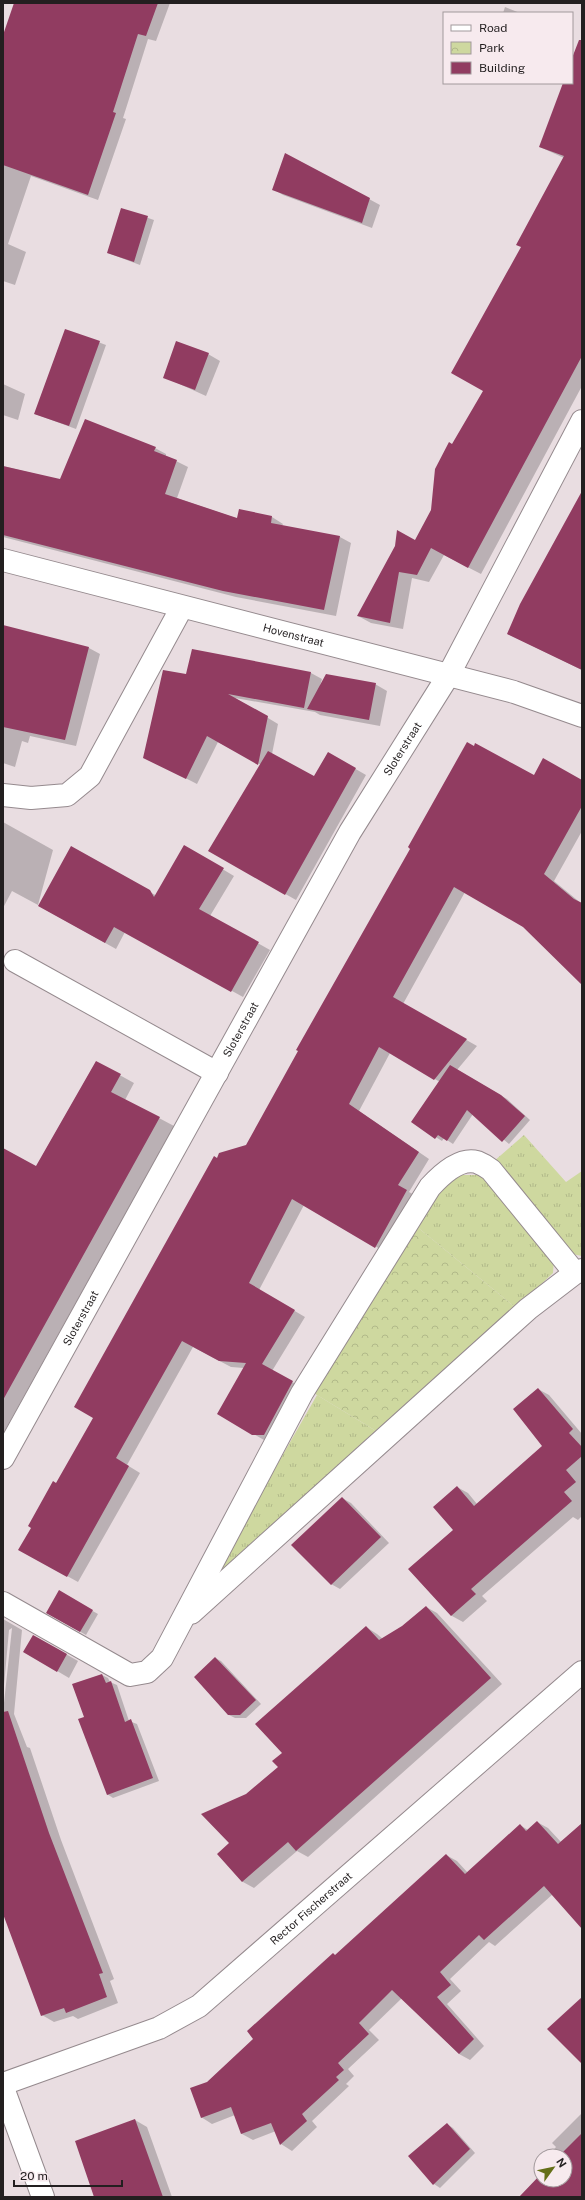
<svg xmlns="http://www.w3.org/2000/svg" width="585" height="2200" font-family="'Public Sans',sans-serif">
<defs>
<pattern id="grass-tufts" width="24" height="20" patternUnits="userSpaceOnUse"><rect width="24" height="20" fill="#ced89f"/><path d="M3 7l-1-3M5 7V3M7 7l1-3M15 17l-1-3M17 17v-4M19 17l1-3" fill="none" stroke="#b1b989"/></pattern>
<pattern id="park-crowns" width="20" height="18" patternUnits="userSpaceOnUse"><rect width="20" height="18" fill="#ced89f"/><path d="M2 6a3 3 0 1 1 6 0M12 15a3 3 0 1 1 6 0" fill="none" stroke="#b1b989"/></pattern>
</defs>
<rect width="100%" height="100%" fill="#e9dde1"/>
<!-- grass -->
<path fill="url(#grass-tufts)" d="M524,1135L566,1182L582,1171V1256L572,1254L493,1162Z
M458,1175H483L554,1260L553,1273L516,1308L416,1226L441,1187Z
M317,1395L381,1434L205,1591Z"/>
<!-- park -->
<path fill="url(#park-crowns)" d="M416,1226L516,1308L381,1434L312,1392Z"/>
<!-- shadow -->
<path fill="#0003" d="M15,3H170L156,41L148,39L123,118L126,119L98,200L31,176L8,244L26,252L15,285L3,281V38Z
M505,7L520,13H503Z
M572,75L582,79V386L481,574L444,555L429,582L412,578L403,629L371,623L358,616L415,541L432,510L453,446L484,390L522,247L564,158L540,147L564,83H572Z
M273,189L369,199L380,205L372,228L283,195Z
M122,209L154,220L140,265L108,253Z
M66,330L106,345L76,429L35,414Z
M208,354L220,361L206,396L164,377Z
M3,384L25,394L18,420L3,415Z
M155,448L166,454V456L188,467L177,498L238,519L272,517L283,524L282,526L340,537L351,543L336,616L236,597L3,537V466L60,480Z
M582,493V670L508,634Z
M3,627L89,648L100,654L76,746L30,736L28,743L22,741L15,767L3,763Z
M311,673L322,679L320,686L375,684L387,691L380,726L320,715L315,712L235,698L278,724L272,754L314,778L328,753L366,775L296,900L209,851L261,765L218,742L197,784L154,762L187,675Z
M534,776L582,781V831L554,881L582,904V979L523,926L465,892L403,1004L477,1046L457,1070L507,1099L530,1120L509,1144L473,1114L453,1144L444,1138L442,1141L412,1122L440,1082L390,1053L359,1111L429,1159L409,1192L418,1197L387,1253L304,1205L259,1290L305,1317L272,1371L303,1388L275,1440H264L218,1414L244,1368L231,1367L193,1347L127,1465L140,1473L78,1582L20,1550L95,1418L217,1159L247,1146Z
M3,822L53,850L38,905L12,891L3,908Z
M184,846L234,876L210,916L270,950L243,997L125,932L116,949L39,906L71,848L157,896Z
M96,1062L134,1083L125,1100L174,1126L4,1432L3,1150L36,1167Z
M538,1389L549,1395L582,1434V1516L578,1520L573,1517L482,1596L487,1601L463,1622L452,1616L409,1569L454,1530L457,1487L468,1493L477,1504L544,1447Z
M342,1498L351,1503L389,1543L340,1589L331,1584Z
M59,1592L98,1614L86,1635L47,1613Z
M426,1607L437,1613L502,1684L308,1857L297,1851L254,1888L243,1882L219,1854L230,1843L247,1795L279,1767L283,1753L366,1627L377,1634L383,1639L403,1627Z
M3,1619L22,1630L14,1714L27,1747L30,1748L61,1840L114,1979L110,1981L118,2003L78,2019L73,2016L54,2022L42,2015L3,1910V1712L12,1628L9,1630L3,1697Z
M34,1636L78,1661L69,1678L25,1652Z
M215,1658L221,1661L261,1704L246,1718H235L229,1715Z
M102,1675L108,1678L110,1682L117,1685L129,1721L137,1724L159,1781L113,1798L107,1794L86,1718Z
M537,1822L548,1828L561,1842L582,1824V1927L553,1894L495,1946L489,1942L450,1979L461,1991L447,2004L484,2046L470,2060L459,2054L402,1998L369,2030L379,2040L348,2069L354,2076L346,2084L349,2086L312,2121L317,2127L292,2151L281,2144L276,2131L253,2140L242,2134L235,2115L212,2124L201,2117L208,2083L255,2039L335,1956L446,1855L457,1861L468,1873L520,1825L528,1830Z
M582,2113V2197H520L541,2176V2180H565V2156H548L556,2147L552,2143Z
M135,2120L147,2127L172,2197H96Z
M447,2124L453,2128L475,2153L440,2188L434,2184L410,2157Z"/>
<!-- building -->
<path fill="#913c61" d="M14,3H158L146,36L138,34L113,112L116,113L88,195L3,165V35Z
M579,40H582V356L468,568L431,548L417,575L399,572L390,623L357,616L395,546L397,530L415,540L431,510L435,469L449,442L452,444L483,391L451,373L521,247L516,245L564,156L539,147L563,83H572V58Z
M285,153L370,198L362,223L272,190Z
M121,208L148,216L134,262L107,253Z
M65,329L100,341L69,426L34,414Z
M176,341L209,353L195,390L163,378Z
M85,419L156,447L154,451L177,460L165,494L237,518L239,509L272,516L271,523L340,536L324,610L223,591L3,535V466L60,479Z
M582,491V670L507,634L520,604Z
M3,625L89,647L65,740L3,727Z
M192,649L311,672L304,708L228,694L268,716L258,765L207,736L186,779L143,758L163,670L186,674Z
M326,674L376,683L369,720L307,709Z
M467,742L474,746L475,743L534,775L543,758L582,780V806L544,874L574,899L582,903V985L523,927L454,887L393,997L467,1039L434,1080L379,1047L349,1104L419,1152L398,1185L407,1190L375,1248L292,1199L249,1283L295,1310L262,1364L293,1381L264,1435H252L217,1414L246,1363L219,1361L182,1341L116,1458L129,1466L67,1577L18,1550L31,1528L28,1526L53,1481L56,1483L93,1418L74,1407L214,1156L217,1158L219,1153L246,1145L298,1051L296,1050L410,849L408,847Z
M268,751L314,776L328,752L356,768L285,895L208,851Z
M184,845L224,868L199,909L259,942L231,992L114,927L105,943L38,906L71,846L150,890L154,897Z
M96,1061L121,1074L111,1092L160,1117L3,1400V1148L36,1166Z
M450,1065L501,1095L525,1116L502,1142L467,1110L447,1141L438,1135L435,1139L411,1122Z
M538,1388L573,1429L569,1433L582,1447V1456L566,1470L576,1482L564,1492L572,1501L471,1589L476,1594L451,1616L408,1569L453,1530L433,1507L457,1486L474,1506L542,1446L513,1409Z
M342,1497L381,1537L331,1585L291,1545Z
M59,1590L93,1610L80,1632L46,1613Z
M426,1606L491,1678L296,1851L288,1842L242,1882L217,1854L229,1843L201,1814L246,1794L278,1767L272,1761L282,1753L255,1724L366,1626L379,1640L402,1626Z
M33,1635L67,1654L57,1672L23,1652Z
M215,1657L256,1700L240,1715H228L194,1677Z
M102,1674L106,1683L111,1681L125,1722L131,1719L153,1778L107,1795L78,1719L84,1717L72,1684Z
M8,1711L49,1833L103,1973L99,1974L107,1997L66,2013L64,2008L41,2016L3,1914V1712Z
M537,1821L558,1844L582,1823V1929L544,1886L484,1940L479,1935L440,1972L451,1985L437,1997L474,2039L459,2054L392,1990L359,2023L369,2034L338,2063L344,2070L336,2077L339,2080L302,2114L307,2121L280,2145L271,2123L241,2134L231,2107L201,2118L190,2088L207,2082L253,2039L247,2031L333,1953L335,1955L446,1854L465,1874L520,1824L526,1831Z
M582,1997V2064L547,2029Z
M135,2119L163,2197H94L75,2141Z
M447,2123L470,2149L433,2185L408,2156Z
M582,2133V2197H519L541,2174V2180H565V2156H559Z"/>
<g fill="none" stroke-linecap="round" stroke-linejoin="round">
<!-- minor casing -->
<g stroke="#958a8e" stroke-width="24">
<g id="minor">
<path id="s1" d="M3,560L514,692L582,716"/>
<path d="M3,795L31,798L67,795L90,776L182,607"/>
<path d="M15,961L217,1073"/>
<path id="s2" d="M3,1458L350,832L448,676L582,421"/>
<path d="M3,1603L130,1675L147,1672L162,1658L302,1393L430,1187C440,1176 459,1157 477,1162C482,1164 487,1167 491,1170L575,1273"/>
<path d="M191,1613L528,1309L575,1273L582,1270"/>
<path id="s3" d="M3,2084L159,2028L199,2006L582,1672"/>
<path d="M3,2088L43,2197"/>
</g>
</g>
<!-- minor -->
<use href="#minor" stroke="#fff" stroke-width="22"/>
</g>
<g text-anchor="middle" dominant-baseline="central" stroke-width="4" stroke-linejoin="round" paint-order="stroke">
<!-- street labels -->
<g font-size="11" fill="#231f20" stroke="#f7eaee">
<text stroke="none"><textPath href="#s1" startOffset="300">Hovenstraat</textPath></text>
<text stroke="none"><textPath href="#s2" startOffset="814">Sloterstraat</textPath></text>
<text stroke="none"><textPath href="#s2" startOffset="490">Sloterstraat</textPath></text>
<text stroke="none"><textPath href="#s2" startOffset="160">Sloterstraat</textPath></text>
<text stroke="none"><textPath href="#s3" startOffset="360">Rector Fischerstraat</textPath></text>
</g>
</g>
<!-- border -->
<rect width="585" height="2200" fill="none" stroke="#231f20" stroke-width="8"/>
<!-- legend -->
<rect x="443" y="12" width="130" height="72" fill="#f7eaee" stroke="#a2999c"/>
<rect x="451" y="25" width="20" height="6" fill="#ffffff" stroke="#a2999c"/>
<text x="479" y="32" font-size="12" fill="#231f20">Road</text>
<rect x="451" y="42" width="20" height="12" fill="url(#park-crowns)" stroke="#a2999c"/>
<text x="479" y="52" font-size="12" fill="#231f20">Park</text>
<rect x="451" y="62" width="20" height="12" fill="#913c61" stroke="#a2999c"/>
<text x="479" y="72" font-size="12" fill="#231f20">Building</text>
<!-- north arrow -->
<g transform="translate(553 2168) rotate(57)"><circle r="19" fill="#f7eaee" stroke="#a2999c"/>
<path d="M0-3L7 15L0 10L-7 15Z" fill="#656f18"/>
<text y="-6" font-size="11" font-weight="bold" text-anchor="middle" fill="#231f20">N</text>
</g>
<!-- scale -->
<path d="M14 2180v6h108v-6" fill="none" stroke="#231f20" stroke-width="2"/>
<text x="20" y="2180" font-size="12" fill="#231f20" stroke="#f7eaee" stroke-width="3" paint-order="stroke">20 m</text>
</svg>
